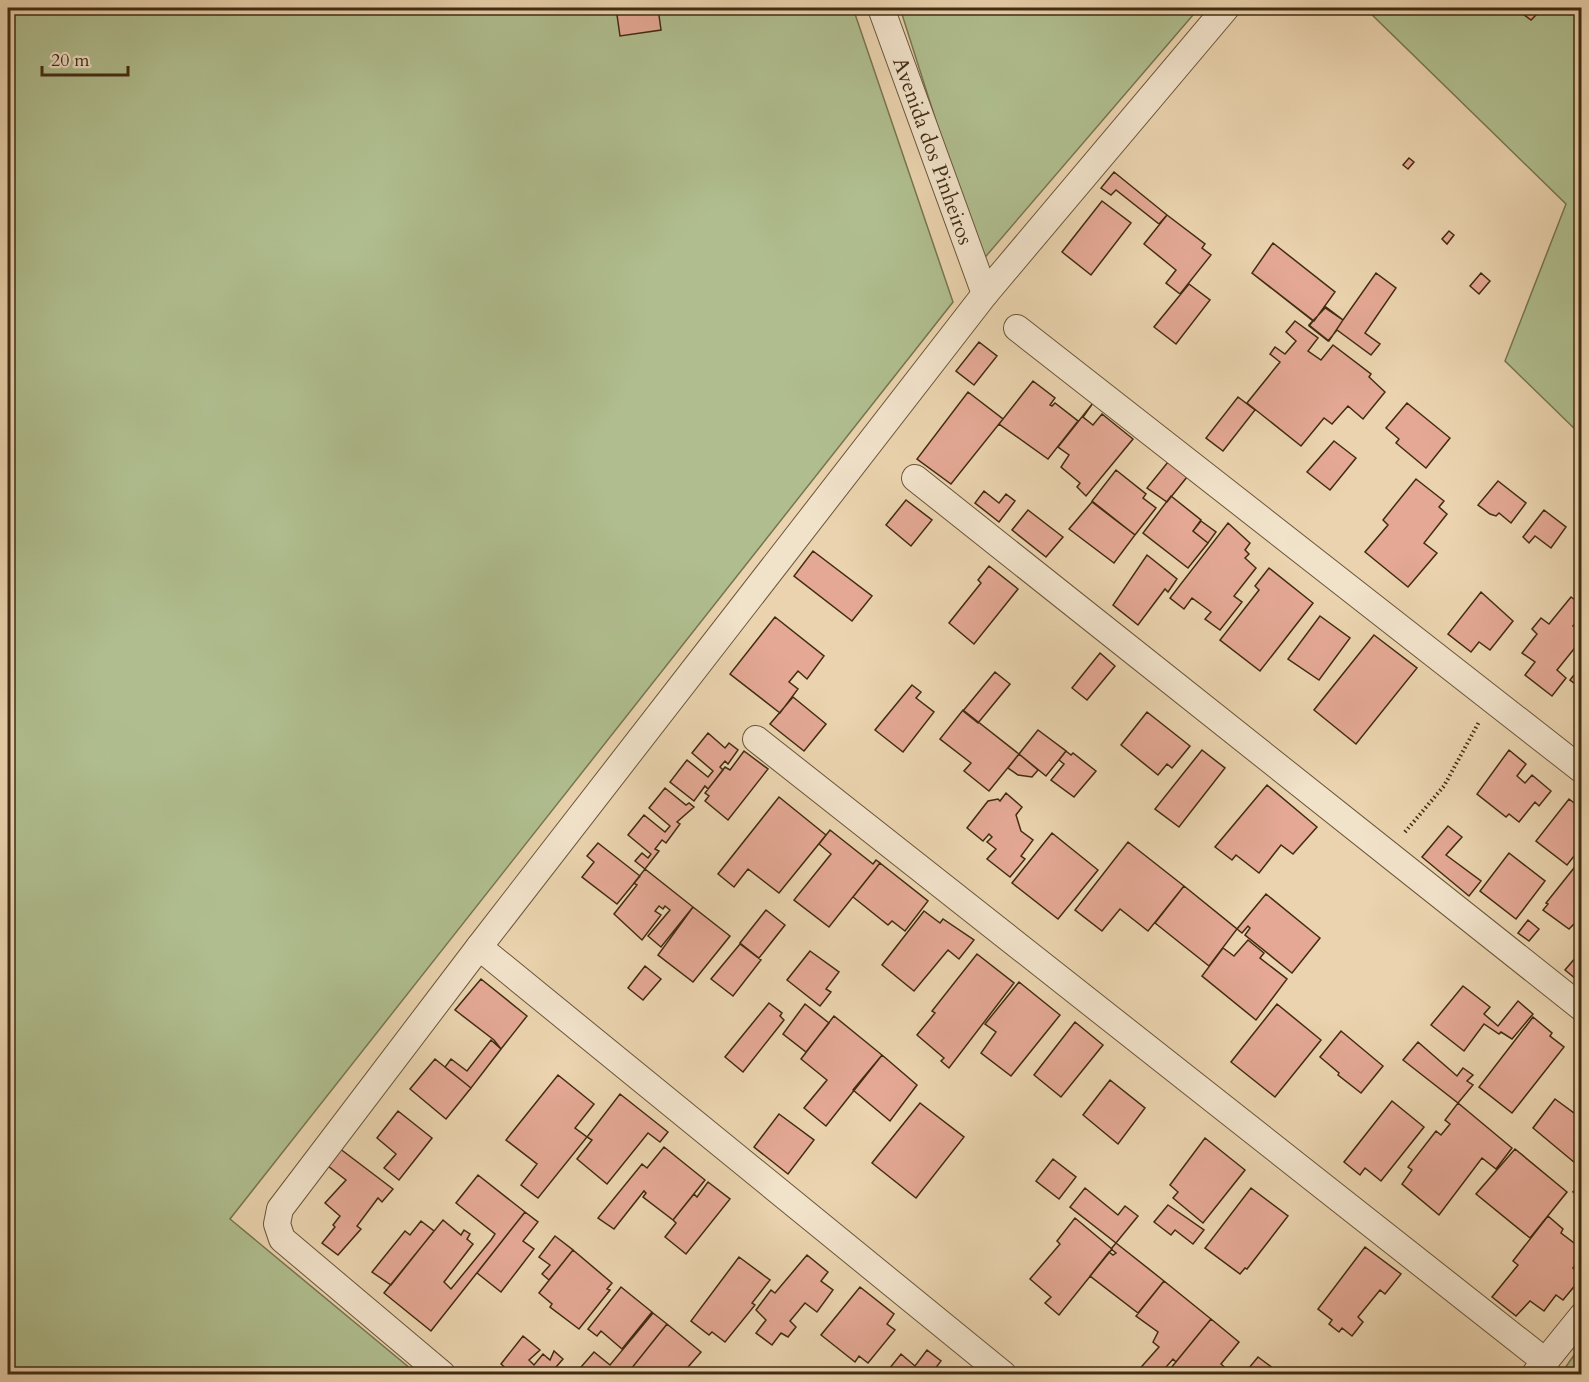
<svg xmlns="http://www.w3.org/2000/svg" width="1589" height="1382" font-family="Cardo,serif">
<rect width="100%" height="100%" fill="#ead3ae"/>
<filter id="stains"><feTurbulence type="fractalNoise" baseFrequency=".00333" numOctaves="4"/><feColorMatrix values="0 0 0 0 .2 0 0 0 0 .09 0 0 0 0 .02 0 0 0 .5 -.17"/></filter>
<radialGradient id="worn" r=".72"><stop offset=".6" stop-color="#630" stop-opacity="0"/><stop offset="1" stop-color="#630" stop-opacity=".3"/></radialGradient>
<!-- green -->
<path fill="#b0be8f" stroke="#787550" stroke-width="1.5" d="M8,8H853L953,302L230,1219L417,1374H8Z
M900,8H1199L981,262Z
M1365,8H1581V435L1505,361L1566,204Z
M1581,1345V1374H1559L1563,1371Z"/>
<!-- building -->
<path fill="#e4a894" stroke="#412c12" stroke-width="1.5" d="M616,8H658L661,30L620,36Z
M1515,8H1543L1531,20Z
M1409,158L1414,162L1408,169L1403,165Z
M1114,172L1167,215L1159,224L1116,190L1111,195L1101,188Z
M1102,201L1131,223L1091,275L1062,252Z
M1167,215L1205,244L1202,248L1211,255L1180,294L1166,283L1176,270L1144,244Z
M1449,231L1454,235L1447,244L1442,239Z
M1273,243L1335,292L1324,307L1343,320L1376,273L1396,288L1365,333L1380,344L1371,355L1337,330L1328,341L1309,326L1313,321L1252,273Z
M1273,243L1335,292L1314,321L1252,273Z
M1481,273L1490,281L1479,294L1470,286Z
M1189,284L1210,300L1176,344L1154,327Z
M1326,307L1343,320L1329,341L1309,325Z
M1295,321L1318,338L1308,351L1321,360L1333,345L1371,374L1369,377L1385,392L1363,419L1348,406L1332,424L1324,418L1301,446L1247,403L1280,362L1270,354L1275,347L1285,354L1296,341L1286,332Z
M979,342L997,356L974,385L956,371Z
M1033,381L1055,398L1050,405L1052,406L1055,403L1078,421L1048,459L999,424Z
M968,392L1003,419L951,484L917,459Z
M1238,397L1255,410L1223,451L1206,438Z
M1093,403L1083,417L1093,425L1102,414L1133,439L1086,496L1077,487L1080,483L1061,467L1069,455L1058,447Z
M1407,403L1450,438L1426,468L1396,443L1399,439L1386,428Z
M1334,441L1356,458L1330,490L1307,472Z
M1168,462L1187,477L1167,502L1147,488Z
M1116,470L1146,494L1143,498L1156,508L1135,535L1092,501Z
M1416,479L1444,501L1439,507L1447,514L1424,543L1437,553L1408,587L1365,552L1388,525L1383,520Z
M1498,481L1526,503L1511,523L1499,513L1496,516L1490,514L1478,505Z
M984,491L999,503L1006,494L1015,501L999,522L975,503Z
M1171,496L1201,520L1193,531L1208,543L1188,568L1143,533Z
M906,500L932,520L911,546L886,525Z
M1092,502L1135,535L1114,563L1069,529Z
M1028,510L1063,537L1046,557L1012,530Z
M1544,510L1566,527L1551,548L1535,536L1529,543L1523,537Z
M1201,521L1216,532L1208,543L1193,531Z
M1228,523L1250,543L1245,550L1249,554L1245,558L1256,568L1234,596L1242,602L1220,630L1205,619L1211,612L1192,598L1184,609L1170,598Z
M813,551L872,596L852,621L794,576Z
M1147,555L1177,579L1168,592L1165,589L1138,625L1113,605Z
M989,566L1018,589L974,644L949,623L981,583L978,580Z
M1269,568L1313,603L1260,671L1220,640L1259,590L1255,586Z
M1481,592L1513,621L1490,650L1479,642L1471,652L1448,634Z
M1571,597L1582,605V616L1573,626L1582,633V639L1557,670L1566,678L1552,696L1525,675L1535,662L1522,653L1537,634L1532,629L1541,618L1549,624Z
M1320,616L1350,638L1319,680L1288,659Z
M775,617L824,656L807,679L798,671L789,682L798,689L780,713L730,674Z
M1374,635L1417,668L1356,744L1314,710Z
M1100,653L1115,666L1087,700L1072,688Z
M1582,665V689L1570,680Z
M995,672L1010,684L978,723L963,711Z
M912,685L921,692L916,698L934,712L903,752L875,730Z
M793,697L826,724L804,751L770,724Z
M963,710L1019,754L989,791L964,771L971,763L940,739Z
M1147,712L1190,746L1172,768L1167,764L1158,775L1121,745Z
M1038,730L1066,751L1046,776L1019,754Z
M708,733L725,748L729,743L738,750L728,764L725,761L720,767L723,770L708,789L705,786L694,801L670,782L687,760L708,777L713,771L692,753Z
M1202,750L1225,768L1179,827L1155,809Z
M1509,750L1526,764L1517,776L1525,783L1532,775L1551,791L1539,806L1535,802L1519,822L1509,814L1506,817L1477,794Z
M744,751L768,769L728,820L705,801L709,796L705,793L725,767L730,770Z
M1066,751L1071,755L1073,753L1096,771L1074,797L1051,780L1064,764L1059,760Z
M1019,754L1038,770L1032,777L1018,775L1008,768Z
M1267,785L1317,827L1293,854L1281,845L1259,873L1236,855L1232,860L1215,847Z
M665,788L686,805L689,803L694,807L677,822L680,824L666,843L662,840L655,849L659,851L645,869L635,861L642,853L648,858L651,854L628,835L644,815L665,832L670,826L649,808Z
M1006,793L1022,807L1016,815L1021,831L1033,840L1021,856L1025,859L1010,877L987,859L996,849L987,842L992,837L989,834L983,841L967,828L988,801L998,799L1000,801Z
M779,797L826,835L779,893L748,869L734,887L718,874Z
M1569,799L1582,809V846L1567,865L1536,841Z
M1448,826L1462,837L1446,855L1481,881L1469,896L1422,857Z
M830,830L873,864L876,860L880,863L829,927L794,900L831,854L819,844Z
M1052,833L1098,870L1058,919L1012,883Z
M1128,842L1184,886L1148,931L1120,909L1102,931L1075,910Z
M598,843L640,876L617,904L582,877L594,862L587,856Z
M1509,853L1545,881L1516,919L1480,891Z
M1582,858V923L1578,927L1574,924L1569,929L1543,910L1548,904L1546,903Z
M880,863L928,901L905,931L892,921L888,925L853,897Z
M645,869L693,907L661,947L648,936L670,910L665,906L663,909L659,906L655,911L661,915L642,940L614,914L637,885L634,883Z
M1184,886L1237,929L1209,966L1155,923Z
M1266,894L1320,938L1292,973L1245,935L1250,928L1248,926L1242,933L1237,929Z
M693,907L730,936L693,982L658,955Z
M766,910L785,925L759,958L740,943Z
M924,911L940,923L943,919L974,940L959,959L948,950L914,991L882,965Z
M1528,920L1539,929L1529,941L1518,933Z
M1248,940L1264,953L1260,958L1287,979L1256,1020L1202,976L1223,948L1234,956Z
M740,944L761,960L733,996L711,979Z
M810,951L839,972L826,989L831,992L820,1006L787,980Z
M977,954L1014,983L949,1068L941,1061L944,1058L917,1035L935,1013L932,1011Z
M1576,957L1582,961V984L1565,970Z
M645,966L661,979L643,1000L628,988Z
M481,979L527,1016L501,1049L494,1040L455,1010Z
M1019,982L1060,1015L1011,1076L981,1053L996,1032L985,1024Z
M1463,986L1490,1007L1484,1014L1498,1026L1518,1001L1533,1014L1512,1039L1501,1032L1499,1034L1484,1024L1464,1051L1431,1025Z
M769,1003L782,1013L780,1016L784,1020L743,1072L725,1057Z
M805,1004L829,1023L806,1052L783,1034Z
M1277,1004L1321,1040L1275,1097L1231,1062Z
M834,1016L882,1055L826,1126L804,1108L827,1080L801,1059Z
M1533,1017L1552,1033L1550,1036L1564,1047L1512,1113L1479,1087Z
M1075,1022L1103,1045L1061,1097L1034,1075Z
M1341,1031L1383,1066L1361,1093L1338,1075L1339,1073L1320,1057Z
M491,1040L501,1049L471,1088L445,1067L451,1059L467,1071Z
M1418,1042L1457,1076L1463,1068L1473,1075L1467,1081L1473,1085L1458,1103L1403,1060Z
M882,1055L917,1085L890,1121L853,1090Z
M435,1059L471,1088L446,1119L410,1089Z
M558,1075L594,1104L575,1128L587,1137L538,1198L521,1185L537,1164L506,1140Z
M1110,1080L1145,1108L1118,1144L1083,1115Z
M620,1094L668,1132L660,1142L648,1133L607,1184L577,1159L592,1140L587,1137Z
M1555,1099L1582,1119V1153L1575,1163L1533,1128Z
M1392,1101L1424,1127L1381,1181L1365,1168L1360,1175L1344,1162Z
M920,1103L964,1137L916,1198L872,1163Z
M1458,1103L1512,1148L1496,1169L1482,1158L1439,1215L1402,1184L1412,1170L1408,1167L1436,1131L1441,1135L1450,1124L1445,1120Z
M398,1111L432,1138L399,1180L384,1168L396,1154L377,1138Z
M779,1114L814,1140L788,1174L754,1147Z
M1205,1138L1245,1170L1203,1223L1173,1198L1178,1192L1170,1185Z
M664,1147L705,1180L673,1220L643,1197L646,1193L644,1191L614,1229L598,1218L642,1164L647,1168Z
M339,1148L393,1189L382,1202L378,1198L357,1226L361,1229L338,1255L322,1243L335,1227L333,1225L340,1216L325,1203L346,1180L328,1166Z
M1515,1149L1567,1192L1530,1238L1476,1194Z
M1053,1159L1076,1177L1059,1199L1036,1181Z
M478,1175L525,1212L431,1331L384,1293L443,1220L461,1235L464,1230L470,1234L467,1239L473,1244L444,1282L451,1289L491,1240L495,1234L456,1203Z
M708,1182L730,1199L686,1254L665,1237L676,1223L673,1220L694,1194L697,1197Z
M1582,1182V1199L1573,1192Z
M1085,1188L1118,1215L1125,1206L1138,1216L1116,1243L1070,1207Z
M1251,1188L1288,1216L1247,1269L1245,1268L1240,1274L1205,1248Z
M1168,1205L1204,1230L1193,1244L1175,1230L1171,1235L1154,1222Z
M525,1212L538,1222L523,1241L534,1249L501,1292L477,1273Z
M1548,1216L1563,1229L1561,1233L1582,1249V1257L1573,1268L1582,1277L1563,1300L1556,1295L1544,1311L1530,1301L1516,1316L1492,1297L1518,1265L1513,1261Z
M1075,1218L1112,1249L1059,1315L1045,1303L1051,1297L1030,1279L1060,1244L1057,1241Z
M421,1221L434,1231L391,1285L372,1272L405,1231L410,1235Z
M555,1236L573,1250L549,1280L542,1274L550,1265L539,1257Z
M1116,1243L1164,1281L1138,1313L1090,1276L1109,1252L1113,1255L1116,1253L1111,1249Z
M1365,1247L1401,1274L1385,1294L1380,1290L1358,1317L1363,1322L1352,1336L1342,1328L1339,1332L1329,1324L1332,1320L1318,1309Z
M573,1250L612,1283L607,1289L610,1290L579,1329L550,1307L552,1304L539,1293Z
M807,1255L828,1272L821,1281L833,1290L817,1312L805,1303L790,1321L796,1327L788,1337L781,1333L772,1345L756,1333L766,1320L756,1310L771,1290L775,1293Z
M739,1257L770,1280L752,1303L755,1305L725,1342L712,1332L709,1335L691,1321Z
M1164,1281L1211,1319L1176,1362L1173,1359L1160,1374H1135L1159,1347L1153,1342L1158,1332L1136,1316Z
M621,1287L652,1312L622,1349L601,1331L597,1336L588,1329Z
M860,1287L894,1314L887,1324L895,1330L868,1363L859,1356L855,1362L821,1335Z
M653,1313L667,1324L627,1374H575L594,1352L610,1365Z
M1211,1319L1239,1342L1221,1364L1231,1373L1166,1374Z
M667,1324L701,1352L682,1374H627Z
M523,1336L540,1350L529,1360L534,1365L543,1354L550,1360L554,1351L563,1359L550,1374H512L501,1364Z
M927,1350L941,1361L931,1374H885L901,1354L915,1366Z
M1258,1357L1281,1374H1244Z"/>
<g fill="none" stroke-linecap="round" stroke-linejoin="round">
<!-- minor casing -->
<g stroke="#6b5639" stroke-width="28">
<g id="minor">
<path id="s1" d="M881,8L985,294"/>
<path d="M1017,328L1582,770"/>
<path d="M915,478L1582,1008"/>
<path d="M756,739L1546,1362"/>
<path d="M479,947L1003,1374"/>
<path d="M442,1374L282,1239L277,1224L280,1209L479,947L985,294L1226,8"/>
<path d="M1535,1374L1582,1316"/>
</g>
</g>
<!-- path -->
<path stroke="#412c12" stroke-width="4" stroke-dasharray="1.5 3" stroke-linecap="butt" d="M1405,832L1444,786L1479,722"/>
<!-- minor -->
<use href="#minor" stroke="#f1e2ca" stroke-width="26"/>
</g>
<g text-anchor="middle" dominant-baseline="central" stroke-width="6" stroke-linejoin="round" paint-order="stroke">
<!-- street labels -->
<g font-size="21" fill="#412c12" stroke="#f1e2ca">
<text stroke="none"><textPath href="#s1" startOffset="152">Avenida dos Pinheiros</textPath></text>
</g>
</g>
<!-- margin -->
<rect width="1589" height="1382" fill="none" stroke="#ead3ae" stroke-width="30"/>
<rect x="9" y="9" width="1571" height="1364" fill="none" stroke="#412c12" stroke-width="3"/>
<rect x="15" y="15" width="1559" height="1352" fill="none" stroke="#412c12" stroke-width="1.5"/>
<!-- scale -->
<path d="M42 66v9h86v-9" fill="none" stroke="#412c12" stroke-width="3"/>
<text x="51" y="66" font-size="18" fill="#412c12" stroke="#f1e2ca" stroke-width="4.5" paint-order="stroke">20 m</text>
<rect width="100%" height="100%" filter="url(#stains)"/>
<rect width="100%" height="100%" fill="url(#worn)"/>
</svg>
